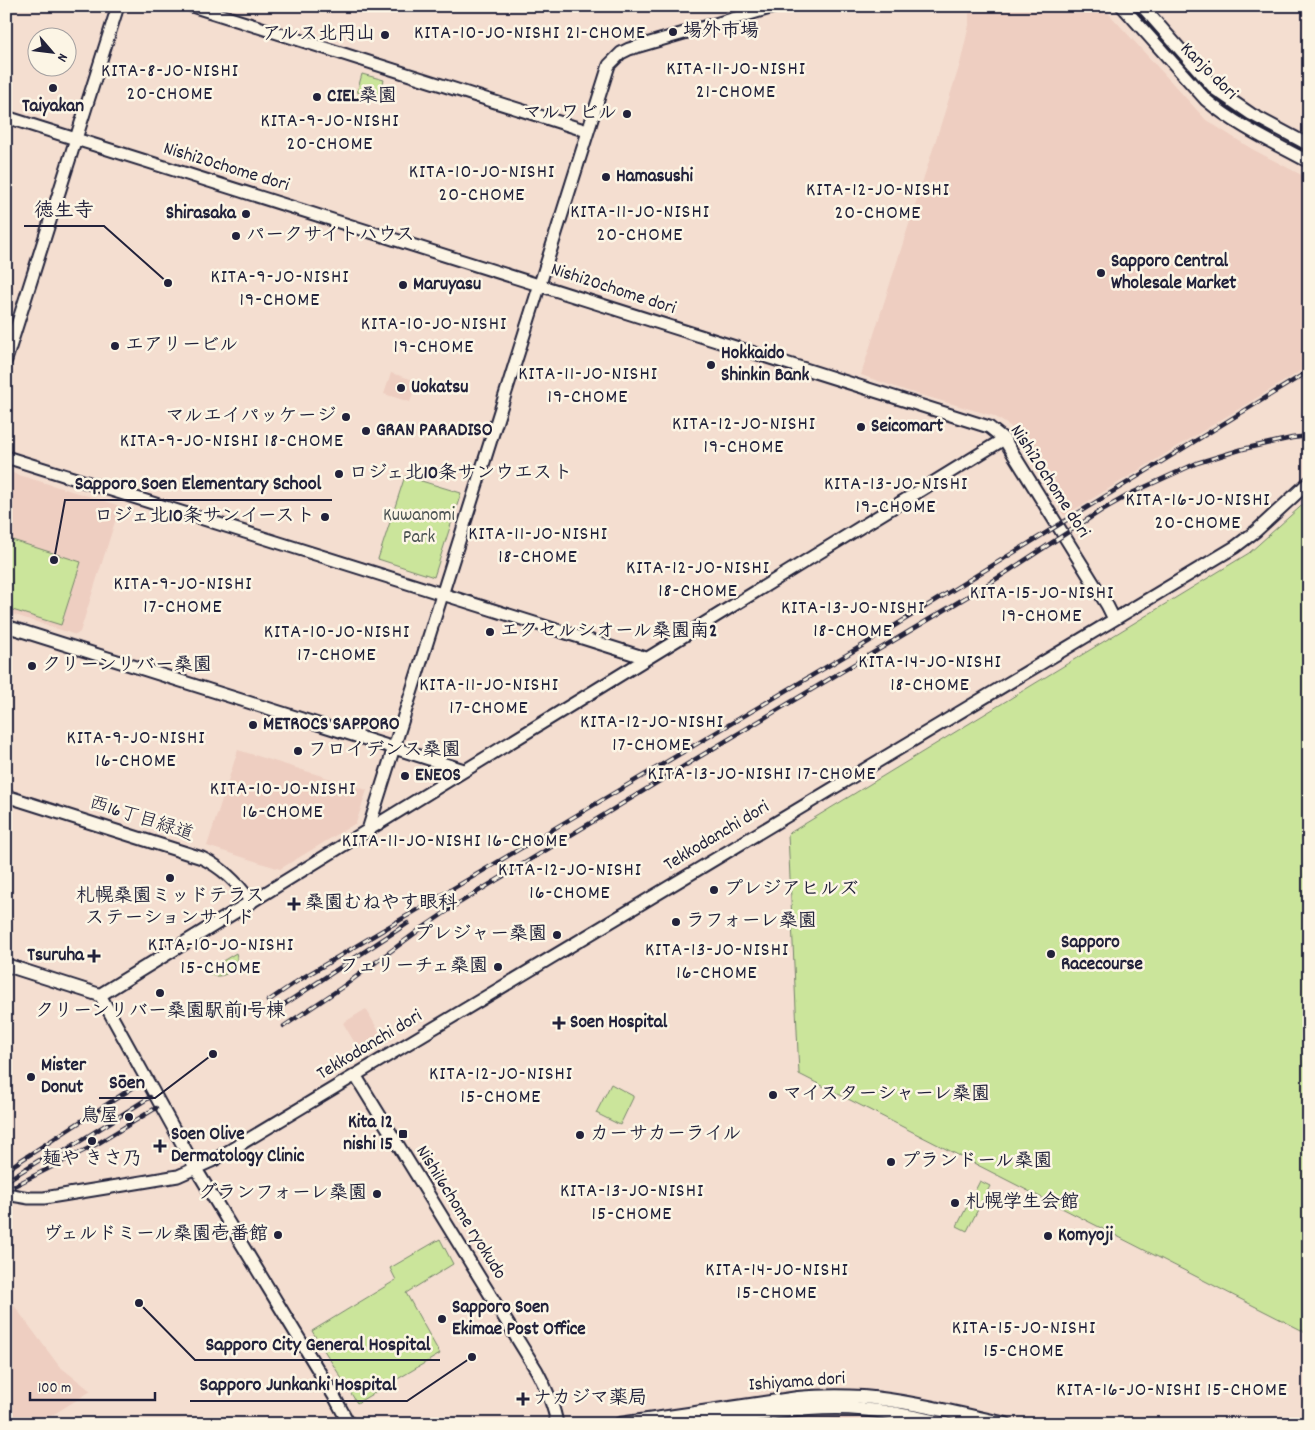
<svg xmlns="http://www.w3.org/2000/svg" width="1315" height="1430" font-family="Dekko,'Klee One',sans-serif">
<rect width="100%" height="100%" fill="#f4ded0"/>
<filter id="ink" filterUnits="userSpaceOnUse"><feTurbulence type="fractalNoise" baseFrequency=".02" numOctaves="2"/><feDisplacementMap in="SourceGraphic" scale="10" xChannelSelector="R" yChannelSelector="G"/><feConvolveMatrix kernelMatrix="1 2 1 2 8 2 1 2 1" color-interpolation-filters="sRGB"/></filter>
<g filter="url(#ink)">
<!-- built -->
<path fill="#eecec1" d="M969,6H1102L1206,120L1252,149L1309,179V366L1064,516L1020,442L1010,426L994,416L907,391L861,375L960,64L969,25Z
M391,373L417,381L410,402L384,394Z
M6,471L117,505L119,509L80,632L76,635L6,612Z
M238,750L367,790L356,823L280,869L207,846Z
M366,1009L385,1042L362,1055L343,1023Z
M13,1304L59,1366L91,1391L38,1424H6V1309Z
M841,1417L885,1421L897,1424H793Z"/>
<!-- green -->
<path fill="#cbe59b" stroke="#76846b" d="M362,74L384,80L379,98L357,92Z
M405,476L461,493L434,577L378,559Z
M1309,499V1334L799,1074L788,834L1249,553Z
M6,538L81,562L61,625L6,608Z
M236,953C242,970 220,982 206,973V971Z
M611,1084L633,1096V1098L620,1125L596,1113Z
M980,1181L990,1186L967,1231L957,1226Z
M440,1239L453,1264L406,1293L440,1354L357,1403L312,1331L396,1280L390,1268Z"/>
<g fill="none" stroke-linecap="round" stroke-linejoin="round">
<!-- tertiary casing -->
<g stroke="#22223b" stroke-width="15">
<path id="tertiary" d="M192,6L587,131
M1122,6L1206,100C1237,126 1274,143 1309,162
M1142,6L1216,90L1251,114L1309,145
M6,117L989,427L1004,439L1107,605L1114,619
M6,360L118,6
M6,457L646,658
M6,626L464,770
M6,796L202,858C223,868 238,883 251,902L1004,439
M368,830L609,65L621,53L629,49L777,6
M100,995L196,1169L334,1396L349,1424
M355,1075L537,1371C546,1388 554,1405 557,1424
M6,1194L29,1198H44L130,1184L178,1176L214,1160L1235,547L1256,531L1309,482"/>
</g>
<!-- secondary casing -->
<g stroke="#22223b" stroke-width="16">
<path id="secondary" d="M6,965L100,995L251,902
M620,1424L798,1398C819,1396 841,1396 863,1397C911,1401 959,1414 1006,1424
M699,1424C744,1417 790,1408 836,1408C873,1408 910,1416 946,1424"/>
</g>
<!-- tertiary -->
<use href="#tertiary" stroke="#fcf5e5" stroke-width="11"/>
<!-- secondary -->
<use href="#secondary" stroke="#fcf5e5" stroke-width="12"/>
<!-- rail casing -->
<g stroke="#22223b" stroke-width="4.5">
<path id="rail" d="M268,1001L299,980L860,647L1309,371
M274,1011L408,923
M284,1026L341,988L418,931L459,903L699,757L990,583L1102,510L1134,492L1197,463L1243,449L1292,438L1309,436
M47,1162L150,1097
M6,1170L140,1083
M6,1181L51,1153
M6,1190L97,1144L156,1108"/>
</g>
<!-- rail -->
<use href="#rail" stroke="#fcf5e5" stroke-width="2.5" stroke-dasharray="8" stroke-linecap="butt"/>
</g>
</g>
<!-- markers -->
<g fill="#22223b" stroke="#fcf5e5" stroke-width="2">
<circle cx="673" cy="32" r="5"/>
<circle cx="385" cy="35" r="5"/>
<circle cx="53" cy="88" r="5"/>
<circle cx="317" cy="97" r="5"/>
<circle cx="627" cy="114" r="5"/>
<circle cx="606" cy="177" r="5"/>
<circle cx="246" cy="214" r="5"/>
<circle cx="236" cy="236" r="5"/>
<circle cx="1101" cy="273" r="5"/>
<circle cx="403" cy="285" r="5"/>
<circle cx="115" cy="346" r="5"/>
<circle cx="711" cy="365" r="5"/>
<circle cx="401" cy="388" r="5"/>
<circle cx="346" cy="417" r="5"/>
<circle cx="861" cy="427" r="5"/>
<circle cx="366" cy="431" r="5"/>
<circle cx="339" cy="474" r="5"/>
<circle cx="325" cy="517" r="5"/>
<circle cx="490" cy="632" r="5"/>
<circle cx="32" cy="666" r="5"/>
<circle cx="253" cy="725" r="5"/>
<circle cx="298" cy="751" r="5"/>
<circle cx="405" cy="776" r="5"/>
<circle cx="170" cy="878" r="5"/>
<circle cx="714" cy="890" r="5"/>
<path d="M291.5 896.5h5v5h5v5h-5v5h-5v-5h-5v-5h5z"/>
<circle cx="676" cy="922" r="5"/>
<circle cx="557" cy="935" r="5"/>
<circle cx="1051" cy="954" r="5"/>
<path d="M91.5 948.5h5v5h5v5h-5v5h-5v-5h-5v-5h5z"/>
<circle cx="498" cy="967" r="5"/>
<circle cx="160" cy="993" r="5"/>
<path d="M556.5 1015.5h5v5h5v5h-5v5h-5v-5h-5v-5h5z"/>
<circle cx="31" cy="1077" r="5"/>
<circle cx="773" cy="1095" r="5"/>
<circle cx="129" cy="1117" r="5"/>
<rect x="398" y="1129" width="10" height="10" rx="2.5"/>
<circle cx="580" cy="1135" r="5"/>
<circle cx="92" cy="1141" r="5"/>
<path d="M157.5 1138.5h5v5h5v5h-5v5h-5v-5h-5v-5h5z"/>
<circle cx="891" cy="1162" r="5"/>
<circle cx="377" cy="1194" r="5"/>
<circle cx="955" cy="1203" r="5"/>
<circle cx="278" cy="1235" r="5"/>
<circle cx="1048" cy="1236" r="5"/>
<circle cx="442" cy="1319" r="5"/>
<path d="M520.5 1391.5h5v5h5v5h-5v5h-5v-5h-5v-5h5z"/>
</g>
<g text-anchor="middle" dominant-baseline="central" stroke-width="5" stroke-linejoin="round" paint-order="stroke">
<!-- poi labels -->
<g font-size="19" font-weight="bold" fill="#22223b" stroke="#fcf5e5" text-anchor="start">
<text x="683" y="32">場外市場</text>
<text x="375" y="35" text-anchor="end">アルス北円山</text>
<text x="327" y="97">CIEL桑園</text>
<text x="53" y="107" text-anchor="middle">Taiyakan</text>
<text x="617" y="114" text-anchor="end">マルワビル</text>
<text x="616" y="177">Hamasushi</text>
<text x="236" y="214" text-anchor="end">Shirasaka</text>
<text x="246" y="236">パークサイトハウス</text>
<text x="1111" y="262">Sapporo Central<tspan x="1111" dy="22">Wholesale Market</tspan></text>
<text x="413" y="285">Maruyasu</text>
<text x="125" y="346">エアリービル</text>
<text x="721" y="354">Hokkaido<tspan x="721" dy="22">Shinkin Bank</tspan></text>
<text x="411" y="388">Uokatsu</text>
<text x="336" y="417" text-anchor="end">マルエイパッケージ</text>
<text x="871" y="427">Seicomart</text>
<text x="376" y="431">GRAN PARADISO</text>
<text x="349" y="474">ロジェ北10条サンウエスト</text>
<text x="315" y="517" text-anchor="end">ロジェ北10条サンイースト</text>
<text x="500" y="632">エクセルシオール桑園南2</text>
<text x="42" y="666">クリーンリバー桑園</text>
<text x="263" y="725">METROCS SAPPORO</text>
<text x="308" y="751">フロイデンス桑園</text>
<text x="415" y="776">ENEOS</text>
<text x="724" y="890">プレジアヒルズ</text>
<text x="170" y="897" text-anchor="middle">札幌桑園ミッドテラス<tspan x="170" dy="22">ステーションサイド</tspan></text>
<text x="305" y="904">桑園むねやす眼科</text>
<text x="686" y="922">ラフォーレ桑園</text>
<text x="547" y="935" text-anchor="end">プレジャー桑園</text>
<text x="1061" y="943">Sapporo<tspan x="1061" dy="22">Racecourse</tspan></text>
<text x="84" y="956" text-anchor="end">Tsuruha</text>
<text x="488" y="967" text-anchor="end">フェリーチェ桑園</text>
<text x="160" y="1012" text-anchor="middle">クリーンリバー桑園駅前1号棟</text>
<text x="570" y="1023">Soen Hospital</text>
<text x="41" y="1066">Mister<tspan x="41" dy="22">Donut</tspan></text>
<text x="783" y="1095">マイスターシャーレ桑園</text>
<text x="119" y="1117" text-anchor="end">鳥屋</text>
<text x="393" y="1123" text-anchor="end">Kita 12<tspan x="393" dy="22">nishi 15</tspan></text>
<text x="171" y="1135">Soen Olive<tspan x="171" dy="22">Dermatology Clinic</tspan></text>
<text x="590" y="1135">カーサカーライル</text>
<text x="92" y="1160" text-anchor="middle">麺や きさ乃</text>
<text x="901" y="1162">プランドール桑園</text>
<text x="367" y="1194" text-anchor="end">グランフォーレ桑園</text>
<text x="965" y="1203">札幌学生会館</text>
<text x="268" y="1235" text-anchor="end">ヴェルドミール桑園壱番館</text>
<text x="1058" y="1236">Komyoji</text>
<text x="452" y="1308">Sapporo Soen<tspan x="452" dy="22">Ekimae Post Office</tspan></text>
<text x="533" y="1399">ナカジマ薬局</text>
</g>
<!-- street labels -->
<g font-size="19" fill="#22223b" stroke="#fcf5e5">
<text transform="translate(1208 72) rotate(45)">Kanjo dori</text>
<text transform="translate(226 168) rotate(17)">Nishi20chome dori</text>
<text transform="translate(613 290) rotate(18)">Nishi20chome dori</text>
<text transform="translate(1049 482) rotate(57)">Nishi20chome dori</text>
<text transform="translate(141 820) rotate(18)">西16丁目緑道</text>
<text transform="translate(717 837) rotate(-31)">Tekkodanchi dori</text>
<text transform="translate(370 1046) rotate(-31)">Tekkodanchi dori</text>
<text transform="translate(460 1213) rotate(58)">Nishi16chome ryokudo</text>
<text transform="translate(797 1383) rotate(-4)">Ishiyama dori</text>
</g>
<!-- park labels -->
<g font-size="19" fill="#4c5353" stroke="#fcf5e5">
<text x="419" y="516">Kuwanomi<tspan x="419" dy="22">Park</tspan></text>
</g>
<!-- neighbourhood labels -->
<g font-size="20" letter-spacing="1" fill="#22223b" stroke="#fcf5e5">
<text x="530" y="34">KITA-10-JO-NISHI 21-CHOME</text>
<text x="736" y="70">KITA-11-JO-NISHI<tspan x="736" dy="23">21-CHOME</tspan></text>
<text x="170" y="72">KITA-8-JO-NISHI<tspan x="170" dy="23">20-CHOME</tspan></text>
<text x="330" y="122">KITA-9-JO-NISHI<tspan x="330" dy="23">20-CHOME</tspan></text>
<text x="482" y="173">KITA-10-JO-NISHI<tspan x="482" dy="23">20-CHOME</tspan></text>
<text x="878" y="191">KITA-12-JO-NISHI<tspan x="878" dy="23">20-CHOME</tspan></text>
<text x="640" y="213">KITA-11-JO-NISHI<tspan x="640" dy="23">20-CHOME</tspan></text>
<text x="280" y="278">KITA-9-JO-NISHI<tspan x="280" dy="23">19-CHOME</tspan></text>
<text x="434" y="325">KITA-10-JO-NISHI<tspan x="434" dy="23">19-CHOME</tspan></text>
<text x="588" y="375">KITA-11-JO-NISHI<tspan x="588" dy="23">19-CHOME</tspan></text>
<text x="744" y="425">KITA-12-JO-NISHI<tspan x="744" dy="23">19-CHOME</tspan></text>
<text x="232" y="442">KITA-9-JO-NISHI 18-CHOME</text>
<text x="896" y="485">KITA-13-JO-NISHI<tspan x="896" dy="23">19-CHOME</tspan></text>
<text x="1198" y="501">KITA-16-JO-NISHI<tspan x="1198" dy="23">20-CHOME</tspan></text>
<text x="538" y="535">KITA-11-JO-NISHI<tspan x="538" dy="23">18-CHOME</tspan></text>
<text x="698" y="569">KITA-12-JO-NISHI<tspan x="698" dy="23">18-CHOME</tspan></text>
<text x="183" y="585">KITA-9-JO-NISHI<tspan x="183" dy="23">17-CHOME</tspan></text>
<text x="1042" y="594">KITA-15-JO-NISHI<tspan x="1042" dy="23">19-CHOME</tspan></text>
<text x="853" y="609">KITA-13-JO-NISHI<tspan x="853" dy="23">18-CHOME</tspan></text>
<text x="337" y="633">KITA-10-JO-NISHI<tspan x="337" dy="23">17-CHOME</tspan></text>
<text x="930" y="663">KITA-14-JO-NISHI<tspan x="930" dy="23">18-CHOME</tspan></text>
<text x="489" y="686">KITA-11-JO-NISHI<tspan x="489" dy="23">17-CHOME</tspan></text>
<text x="652" y="723">KITA-12-JO-NISHI<tspan x="652" dy="23">17-CHOME</tspan></text>
<text x="136" y="739">KITA-9-JO-NISHI<tspan x="136" dy="23">16-CHOME</tspan></text>
<text x="762" y="775">KITA-13-JO-NISHI 17-CHOME</text>
<text x="283" y="790">KITA-10-JO-NISHI<tspan x="283" dy="23">16-CHOME</tspan></text>
<text x="455" y="842">KITA-11-JO-NISHI 16-CHOME</text>
<text x="570" y="871">KITA-12-JO-NISHI<tspan x="570" dy="23">16-CHOME</tspan></text>
<text x="221" y="946">KITA-10-JO-NISHI<tspan x="221" dy="23">15-CHOME</tspan></text>
<text x="717" y="951">KITA-13-JO-NISHI<tspan x="717" dy="23">16-CHOME</tspan></text>
<text x="501" y="1075">KITA-12-JO-NISHI<tspan x="501" dy="23">15-CHOME</tspan></text>
<text x="632" y="1192">KITA-13-JO-NISHI<tspan x="632" dy="23">15-CHOME</tspan></text>
<text x="777" y="1271">KITA-14-JO-NISHI<tspan x="777" dy="23">15-CHOME</tspan></text>
<text x="1024" y="1329">KITA-15-JO-NISHI<tspan x="1024" dy="23">15-CHOME</tspan></text>
<text x="1172" y="1391">KITA-16-JO-NISHI 15-CHOME</text>
</g>
</g>
<!-- callouts -->
<path fill="none" stroke="#22223b" stroke-width="2" d="M168 283L104 226H24M54 560L65 500H332M213 1054L155 1098H99M139 1303L195 1360H440M472 1357L407 1401H190"/>
<g fill="#22223b" stroke="#fcf5e5" stroke-width="2">
<circle cx="168" cy="283" r="5"/>
<circle cx="54" cy="560" r="5"/>
<circle cx="213" cy="1054" r="5"/>
<circle cx="139" cy="1303" r="5"/>
<circle cx="472" cy="1357" r="5"/>
</g>
<g font-size="20" text-anchor="middle" font-weight="bold" fill="#22223b" stroke="#fcf5e5" stroke-width="5" stroke-linejoin="round" paint-order="stroke">
<text x="64" y="216">徳生寺</text>
<text x="198" y="489">Sapporo Soen Elementary School</text>
<text x="127" y="1088">Sōen</text>
<text x="318" y="1350">Sapporo City General Hospital</text>
<text x="298" y="1390">Sapporo Junkanki Hospital</text>
</g>
<!-- margin -->
<rect width="1315" height="1430" fill="none" stroke="#fcf5e5" stroke-width="25"/>
<rect x="12" y="12" width="1290" height="1405" fill="none" stroke="#22223b" stroke-width="2" filter="url(#ink)"/>
<!-- north arrow -->
<g transform="translate(52 52) rotate(118)"><circle r="24" fill="#fcf5e5" stroke="#a5a1a1"/>
<path d="M0-4L9 19L0 12L-9 19Z" fill="#22223b"/>
<text y="-8" font-size="14" font-weight="bold" text-anchor="middle" fill="#22223b">N</text>
</g>
<!-- scale -->
<path d="M30 1392v8h125v-8" fill="none" stroke="#22223b" stroke-width="2.5"/>
<text x="38" y="1392" font-size="15" fill="#22223b" stroke="#fcf5e5" stroke-width="4" paint-order="stroke">100 m</text>
</svg>
